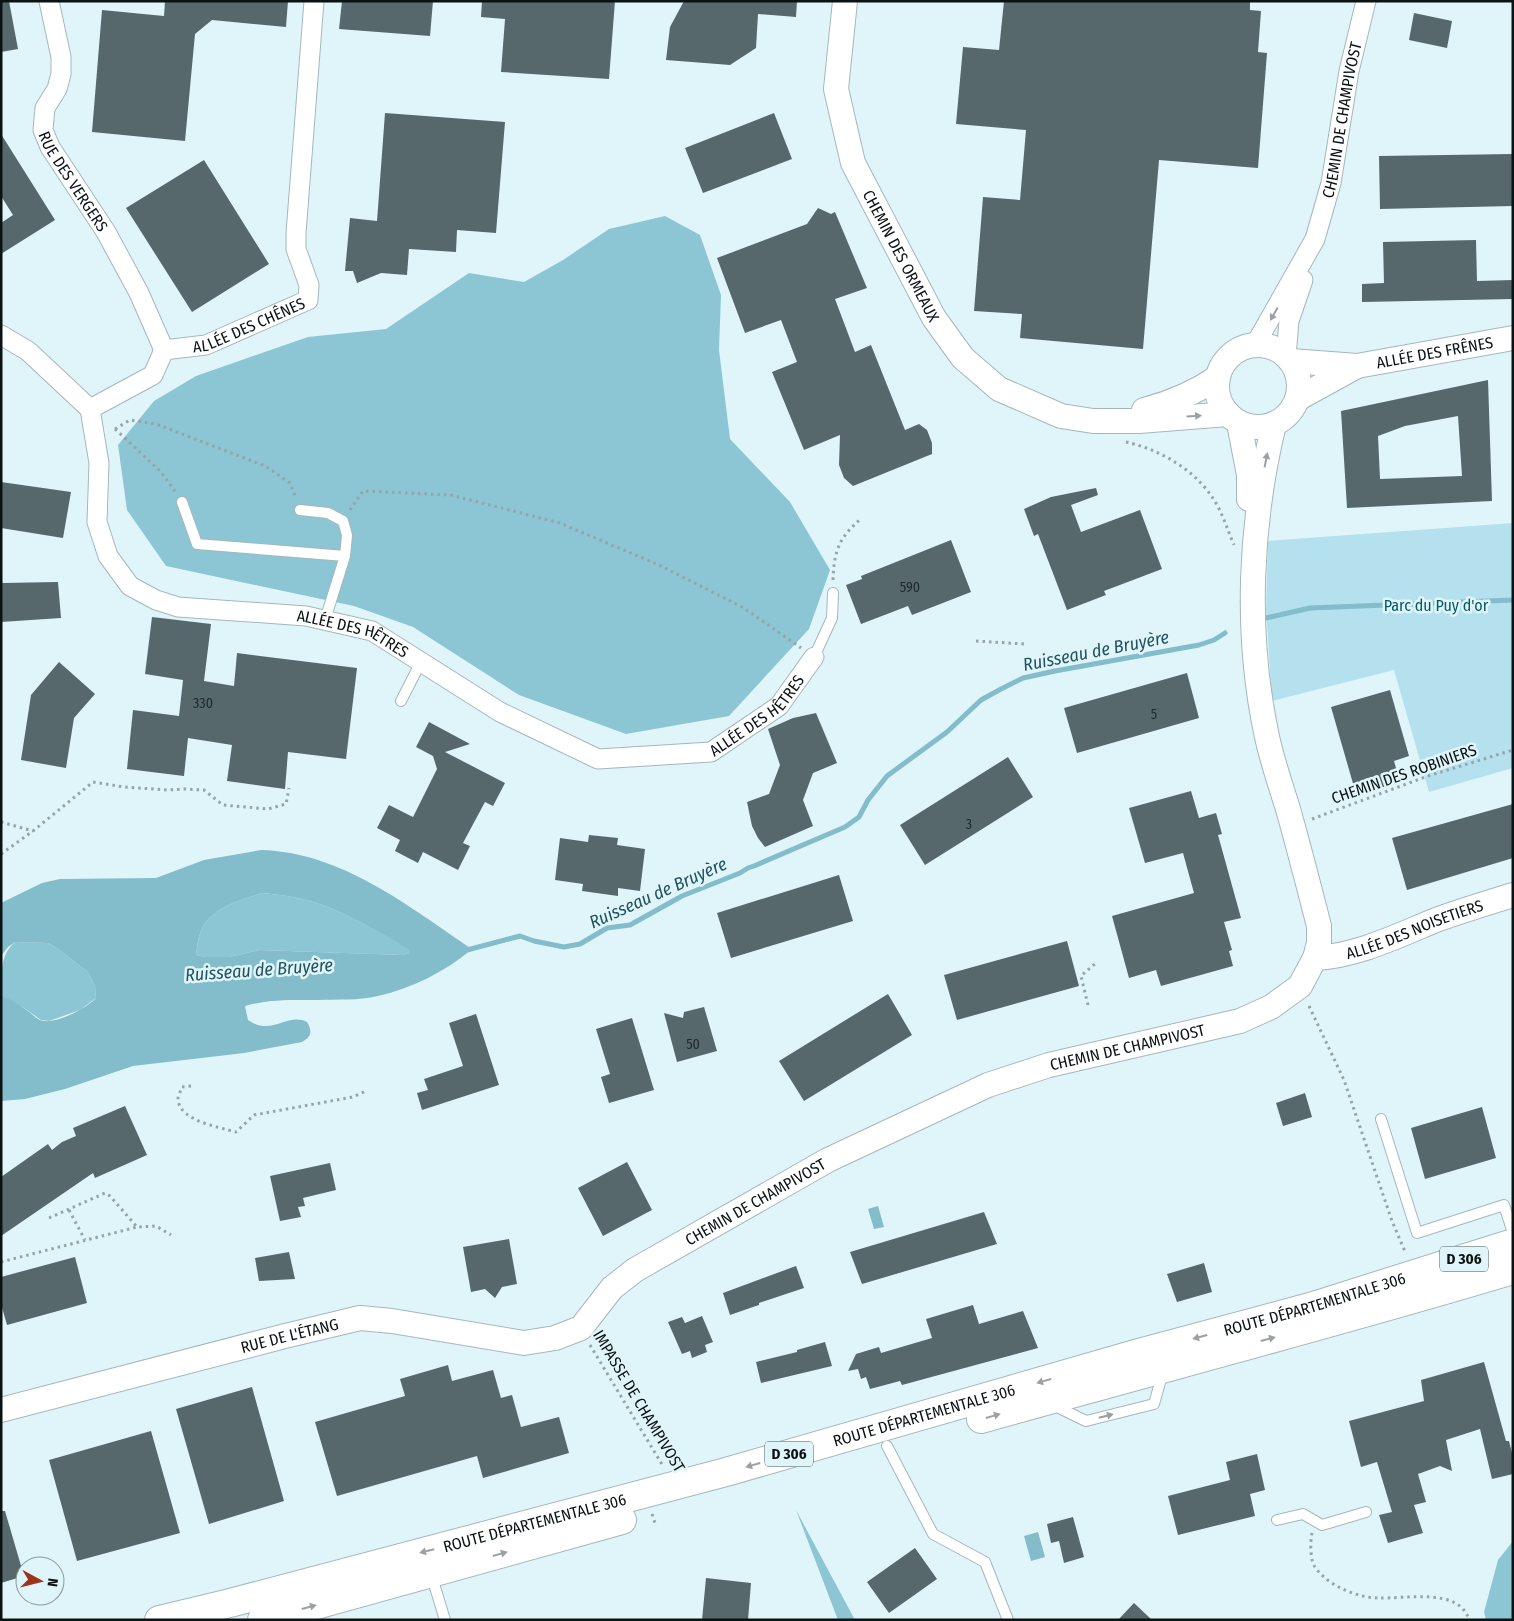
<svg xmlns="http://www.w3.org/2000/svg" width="1514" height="1621" font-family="'Fira Sans Condensed',sans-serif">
<rect width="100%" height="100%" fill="#e0f5fa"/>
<!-- green -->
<path fill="#b4e1ed" d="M1513,523V768L1429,792L1394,670L1272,701L1266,609L1268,541Z"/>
<!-- forest -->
<path fill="#8cc6d4" d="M665,216L700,235L721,295L719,350L730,439L790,502L830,570L809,629L729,716L626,734L519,695L413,627L354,606L166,566L127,510L118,445L154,401L196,376L308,337L386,329L469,273L524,282L563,260L609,229Z
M262,893C272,894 283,895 293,897C336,905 373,929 411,950L410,953L402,955L259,950L229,957H206L196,955C197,947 198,938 201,931C210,908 240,900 262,893Z
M15,942L48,943L58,949L88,972L95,986L96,998L80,1010L49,1021L41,1020L24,1008L1,995C1,974 0,955 15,942Z
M796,1510L855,1620H838Z
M1513,1541V1620H1486L1484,1612L1498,1560Z"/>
<!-- water -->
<path fill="#83bcca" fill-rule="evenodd" d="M261,850C341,852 408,906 472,949C445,972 412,988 378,996C358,1001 337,999 317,1000C292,1000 269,999 245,1006L248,1020C272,1037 287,1012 307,1022C313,1032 311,1037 302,1042L244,1053L133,1066L65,1089L25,1099L1,1101V995C9,999 17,1003 25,1009C30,1012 35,1018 40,1020C54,1026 87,1008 96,998L95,986L88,972L58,949L48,943L15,942L8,947L1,956V903L42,883L60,879L156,878L204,860ZM262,893C272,894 283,895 293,897C336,905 373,929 410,950V953L402,955L259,950L229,957H206L196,955C197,947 198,938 201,931C210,908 240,900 262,893Z
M878,1206L884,1227L874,1229L868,1209Z
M1038,1532L1045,1557L1031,1561L1024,1536Z"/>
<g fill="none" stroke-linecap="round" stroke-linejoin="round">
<!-- stream -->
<path stroke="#83bcca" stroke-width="5" d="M1266,618L1310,608L1513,600
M467,950L520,936L534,941L564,947L580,944L607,928L630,925L682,896L740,873L748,868L754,866L845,827L859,817L868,800L887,776L947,732L981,700L1001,689L1023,678L1055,671L1199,645L1214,640L1225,633"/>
</g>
<!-- building -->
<path fill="#57686d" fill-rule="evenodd" d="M1,1H9L18,49L1,52Z
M165,1H288L286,27L212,20L195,34L185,141L92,132L102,10L164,16Z
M342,1H433L430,36L339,29Z
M482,1H615L609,79L501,72L505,19L481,17Z
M684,1H797L796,17L758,14L756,48L730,65L666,60L670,27Z
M1004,1H1250V10L1261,11L1258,52L1267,53L1258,168L1159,160L1143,349L1020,338L1022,314L974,311L983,197L1020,200L1026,130L956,124L963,47L999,50Z
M1414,13L1452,21L1447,48L1409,40Z
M385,113L505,122L496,233L457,230L456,252L409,249L407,275L381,273L357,283L353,271H345L350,218L377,221Z
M774,113L792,159L703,193L685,148Z
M1,134L55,220L1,254V223L13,215L1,196Z
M1513,154V206L1380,209L1379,156Z
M204,160L269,264L192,312L126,208Z
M818,208L831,214L835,212L867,288L835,299L855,352L871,345L905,430L919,424L927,430L932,443V454L853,486L844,478L839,465L840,435L804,450L772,372L797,362L781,320L745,333L717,258L807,224Z
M1476,240L1477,281L1513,280V299L1362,302V284L1384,283L1383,242Z
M1488,380L1492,501L1347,508L1341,411ZM1458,416L1462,476L1380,479L1378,436L1405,426Z
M1,482L71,492L63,538L1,528Z
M1096,488L1098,495L1071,505L1081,532L1140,510L1162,569L1104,591L1106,595L1067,610L1038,534L1034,536L1024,509L1051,497Z
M951,540L971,592L912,615L908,606L861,624L846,585L862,579L861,576Z
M58,582L61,618L1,622V583Z
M152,617L211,624L204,681L234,686L237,653L357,668L346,759L288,752L285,789L227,781L232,745L188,738L184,776L127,769L133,710L179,716L183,680L145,674Z
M59,662L95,694L74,718L66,768L21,760L31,695Z
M1187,673L1199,718L1077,753L1064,708Z
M1390,690L1409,756L1394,761L1400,782L1370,791L1368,783L1354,787L1331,707Z
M816,713L837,763L813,773L803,800L813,826L765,847L758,838L752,826L747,802L769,794L780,765L768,729L793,718Z
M429,722L470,744L445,752L505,783L493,806L485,802L463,843L470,846L458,870L423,852L418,863L395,851L400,840L377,828L389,805L413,817L437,769L433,756L416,747Z
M1008,757L1033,797L925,865L900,825Z
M1191,791L1199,818L1216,813L1222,834L1218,835L1241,918L1224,922L1232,950L1229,951L1233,966L1161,986L1156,970L1129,978L1112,916L1194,893L1183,853L1145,863L1129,808Z
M1513,804V858L1407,890L1392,838Z
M589,835L618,838L617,845L645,849L640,891L618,888V896L582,891L583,884L555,880L560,838L588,842Z
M839,875L853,921L731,958L717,913Z
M1067,941L1079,986L957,1020L944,975Z
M888,994L912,1035L804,1101L779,1061Z
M704,1007L717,1051L677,1062L664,1013L683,1018L684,1012Z
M476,1014L499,1085L422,1110L417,1093L428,1090L424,1079L463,1066L449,1023Z
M632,1018L654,1090L609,1103L601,1077L610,1074L596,1029Z
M1305,1093L1312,1117L1283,1126L1276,1103Z
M125,1106L147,1155L95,1178L93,1173L1,1236V1177L48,1144L52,1150L62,1142L76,1136L73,1128Z
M1482,1107L1496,1158L1425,1179L1411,1128Z
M627,1162L652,1210L603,1236L578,1188Z
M330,1163L336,1190L303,1198L305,1206L298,1207L301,1217L280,1221L270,1176Z
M984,1212L997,1244L862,1284L850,1252Z
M509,1239L517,1284L502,1287L495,1298L485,1289L471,1292L463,1247Z
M289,1252L295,1279L259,1281L255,1258Z
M75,1257L87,1303L7,1325L1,1304V1277Z
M1204,1263L1212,1292L1177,1302L1167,1274Z
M796,1266L804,1288L759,1303V1305L753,1307L730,1315L723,1293Z
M973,1305L979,1324L1023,1311L1038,1348L902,1385L900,1381L870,1389L866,1377L861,1379L858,1369L848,1371L856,1354L879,1347L881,1353L932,1338L926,1319Z
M702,1316L713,1342L705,1345L707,1352L692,1358L690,1351L682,1354L668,1322L682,1317L685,1323Z
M825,1342L832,1366L761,1383L756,1362L797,1352V1350Z
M1484,1362L1506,1441H1509L1513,1457V1474L1492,1479L1480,1429L1446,1440L1452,1471L1440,1466L1418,1474L1426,1502L1414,1505L1423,1533L1388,1543L1379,1515L1392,1512L1377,1462L1361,1467L1349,1421L1424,1401L1421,1380Z
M448,1365L452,1381L493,1370L501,1398L512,1395L521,1427L559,1417L569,1453L483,1478L477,1456L337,1496L315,1422L405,1396L400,1379Z
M252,1387L284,1501L209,1524L176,1409Z
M151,1431L180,1533L77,1561L49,1460Z
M1257,1454L1265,1490L1250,1494L1255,1516L1178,1535L1168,1496L1230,1480L1226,1462Z
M1,1511H5L24,1576L1,1583Z
M1073,1517L1084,1557L1064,1563L1059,1541L1051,1543L1047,1524Z
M915,1548L937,1579L889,1613L867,1582Z
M706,1578L751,1583L748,1620H702Z
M1134,1603L1152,1620H1118Z"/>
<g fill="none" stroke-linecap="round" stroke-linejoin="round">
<!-- service casing -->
<g stroke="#a4b7bc" stroke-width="12">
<path id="service" d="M182,502L197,544L345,556L325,620
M300,510L328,513L343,521L347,535L345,556
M814,657L832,618L833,593
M401,701L421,662
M1381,1119L1417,1233L1504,1205L1513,1233
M1053,1405L1086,1421L1154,1404L1163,1372
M887,1446L933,1534L985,1562L1008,1620
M1277,1520L1303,1514L1322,1525L1366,1512
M431,1574L445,1620"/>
</g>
<!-- minor casing -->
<g stroke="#a4b7bc" stroke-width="21">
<g id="minor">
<path id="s1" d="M49,1L61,57V74L57,89L45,108L43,130L50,147L106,232L139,293L164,350"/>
<path id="s2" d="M1,335L28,351L90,409L99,463L97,522L108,556L130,586L156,600L178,607L306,616L372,631L500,712L598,759L711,752L779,706L814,657"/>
<path id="s3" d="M1255,345L1315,239L1331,183L1349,71L1366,1"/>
<path d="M1286,356L1289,321L1303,280"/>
<path id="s4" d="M90,409L153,375L164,350L206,345L308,300L309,285L296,249V233L314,1"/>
</g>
</g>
<!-- tertiary casing -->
<g stroke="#a4b7bc" stroke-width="26">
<g id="tertiary">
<path id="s5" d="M845,1L836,89L853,163L934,318L963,358L999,389L1061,416L1093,421H1139L1228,414"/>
<circle cx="1258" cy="386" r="41"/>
<path id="s6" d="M1291,361L1357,366L1513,338"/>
<path d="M1297,399L1357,366"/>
<path d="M1144,410C1171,403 1195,393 1218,377"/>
<path d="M1239,423L1249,475V499"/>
<path id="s7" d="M1315,958C1357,956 1397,936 1436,920C1461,911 1487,903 1513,895"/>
<path id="s8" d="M1,1410L285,1336L360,1318L392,1321L524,1343L555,1338L581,1328L612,1288L635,1270L828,1160L988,1085L1049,1065L1240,1021L1271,1007L1300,986L1315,958L1319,943V926C1309,887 1299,848 1288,809C1280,783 1271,758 1266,732C1245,631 1250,524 1274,424"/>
</g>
</g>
<!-- primary casing -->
<g stroke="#a4b7bc" stroke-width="30">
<g id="primary">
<path d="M981,1419C1158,1369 1337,1323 1513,1270"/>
<path id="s9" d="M159,1620L230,1603L726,1472L1139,1353L1310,1307L1513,1243"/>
<path d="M262,1620L622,1520"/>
</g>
</g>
<!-- path -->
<path stroke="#94a4a8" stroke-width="3" stroke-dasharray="2.5 4" stroke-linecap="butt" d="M115,429L130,420L156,424L265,466L290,483L296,498
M115,429L160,471L175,491
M1126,442C1162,450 1199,472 1217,505C1224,518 1228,531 1234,545
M350,510L363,491L451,495L560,523L659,565L744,608L801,648
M833,580C834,551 839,537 862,518
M976,641L1024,644
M1312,819L1428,776L1513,750
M1,822L33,831
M1,854L33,831L93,782L124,787L168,790L184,789L204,790L223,805L268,809L286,804L289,788
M1088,1005L1081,976L1097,962
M1309,1006L1344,1080L1392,1221L1406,1254
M191,1086L182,1087C181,1091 178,1095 178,1099C179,1121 219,1127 236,1132L254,1115L353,1097L366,1091
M69,1210L85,1240
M49,1218L105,1193L110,1196L137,1227L156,1226L171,1235
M1,1262L137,1227
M590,1345L663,1466
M652,1514L655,1523
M1312,1533C1310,1542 1310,1560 1315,1567C1327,1585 1357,1598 1379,1598C1404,1599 1460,1587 1469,1620"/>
<!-- service -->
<use href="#service" stroke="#fff" stroke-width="10"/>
<!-- minor -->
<use href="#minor" stroke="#fff" stroke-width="19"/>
<!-- tertiary -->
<use href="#tertiary" stroke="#fff" stroke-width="24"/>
<!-- primary -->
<use href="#primary" stroke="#fff" stroke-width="28"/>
</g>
<!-- one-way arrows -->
<defs><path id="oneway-solid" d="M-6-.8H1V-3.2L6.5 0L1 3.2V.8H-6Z" transform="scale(1.25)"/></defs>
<g fill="#9da0a1">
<use href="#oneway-solid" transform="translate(1274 314) rotate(120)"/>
<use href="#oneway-solid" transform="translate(1194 416) rotate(-4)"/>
<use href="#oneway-solid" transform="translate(1266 460) rotate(-79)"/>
<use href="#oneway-solid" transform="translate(1200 1337) rotate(165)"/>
<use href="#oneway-solid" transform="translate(1268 1339) rotate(-15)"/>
<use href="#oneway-solid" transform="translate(1044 1381) rotate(164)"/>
<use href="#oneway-solid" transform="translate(993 1416) rotate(-16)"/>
<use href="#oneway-solid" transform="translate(1106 1416) rotate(-14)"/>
<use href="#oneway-solid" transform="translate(753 1465) rotate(164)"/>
<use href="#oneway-solid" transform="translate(427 1551) rotate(166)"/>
<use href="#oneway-solid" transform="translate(500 1554) rotate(-16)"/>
<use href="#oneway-solid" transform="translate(309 1607) rotate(-15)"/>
</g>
<g text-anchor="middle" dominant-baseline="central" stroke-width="5" stroke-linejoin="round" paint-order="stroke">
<!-- number labels -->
<g font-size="14" fill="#1e282a">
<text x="910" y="587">590</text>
<text x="203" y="703">330</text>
<text x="1154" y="714">5</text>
<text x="969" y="824">3</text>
<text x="693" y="1044">50</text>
</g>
<!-- shield labels -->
<g fill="#e0f5fa" stroke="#4b5658" stroke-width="1">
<rect x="1440" y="1246.5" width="48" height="25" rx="4"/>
<rect x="765" y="1441.5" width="48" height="25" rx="4"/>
</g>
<g font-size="15" font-weight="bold" fill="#0b1213">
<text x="1464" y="1259">D 306</text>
<text x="789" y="1454">D 306</text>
</g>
<!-- street labels -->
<g font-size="16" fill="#0b1213" stroke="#e0f5fa">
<text stroke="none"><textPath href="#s3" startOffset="244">CHEMIN DE CHAMPIVOST</textPath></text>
<text stroke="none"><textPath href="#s1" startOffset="194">RUE DES VERGERS</textPath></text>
<text stroke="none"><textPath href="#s5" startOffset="269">CHEMIN DES ORMEAUX</textPath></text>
<text stroke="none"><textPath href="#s4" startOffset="188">ALLÉE DES CHÊNES</textPath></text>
<text stroke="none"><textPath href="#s6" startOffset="145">ALLÉE DES FRÊNES</textPath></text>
<text stroke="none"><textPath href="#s2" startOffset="534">ALLÉE DES HÊTRES</textPath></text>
<text stroke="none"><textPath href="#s2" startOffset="984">ALLÉE DES HÊTRES</textPath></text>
<text transform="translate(1404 774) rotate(-19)">CHEMIN DES ROBINIERS</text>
<text stroke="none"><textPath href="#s7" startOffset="104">ALLÉE DES NOISETIERS</textPath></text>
<text stroke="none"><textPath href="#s8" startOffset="1219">CHEMIN DE CHAMPIVOST</textPath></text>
<text stroke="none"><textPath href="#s8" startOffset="814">CHEMIN DE CHAMPIVOST</textPath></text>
<text stroke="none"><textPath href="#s9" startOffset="1198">ROUTE DÉPARTEMENTALE 306</textPath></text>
<text stroke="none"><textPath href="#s8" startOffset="298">RUE DE L'ÉTANG</textPath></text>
<text transform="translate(639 1401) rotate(59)">IMPASSE DE CHAMPIVOST</text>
<text stroke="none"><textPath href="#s9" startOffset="792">ROUTE DÉPARTEMENTALE 306</textPath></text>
<text stroke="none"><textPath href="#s9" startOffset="388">ROUTE DÉPARTEMENTALE 306</textPath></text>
</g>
<!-- park labels -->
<g font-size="16" fill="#045968" stroke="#e0f5fa">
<text x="1436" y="605">Parc du Puy d'or</text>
</g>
<!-- water labels -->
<g font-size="18" font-style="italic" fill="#21525d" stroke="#e0f5fa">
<text transform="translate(1096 651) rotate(-11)">Ruisseau de Bruyère</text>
<text transform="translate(658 893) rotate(-24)">Ruisseau de Bruyère</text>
<text transform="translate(259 970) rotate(-4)">Ruisseau de Bruyère</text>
</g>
</g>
<!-- border -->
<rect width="1514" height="1621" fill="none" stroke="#0b1213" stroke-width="5"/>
<!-- north arrow -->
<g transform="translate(40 1581) rotate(97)"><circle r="24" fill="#e0f5fa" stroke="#8b9a9e"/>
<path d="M0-4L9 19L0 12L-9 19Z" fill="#9c341b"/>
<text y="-8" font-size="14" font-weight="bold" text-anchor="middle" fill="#0b1213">N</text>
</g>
</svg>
